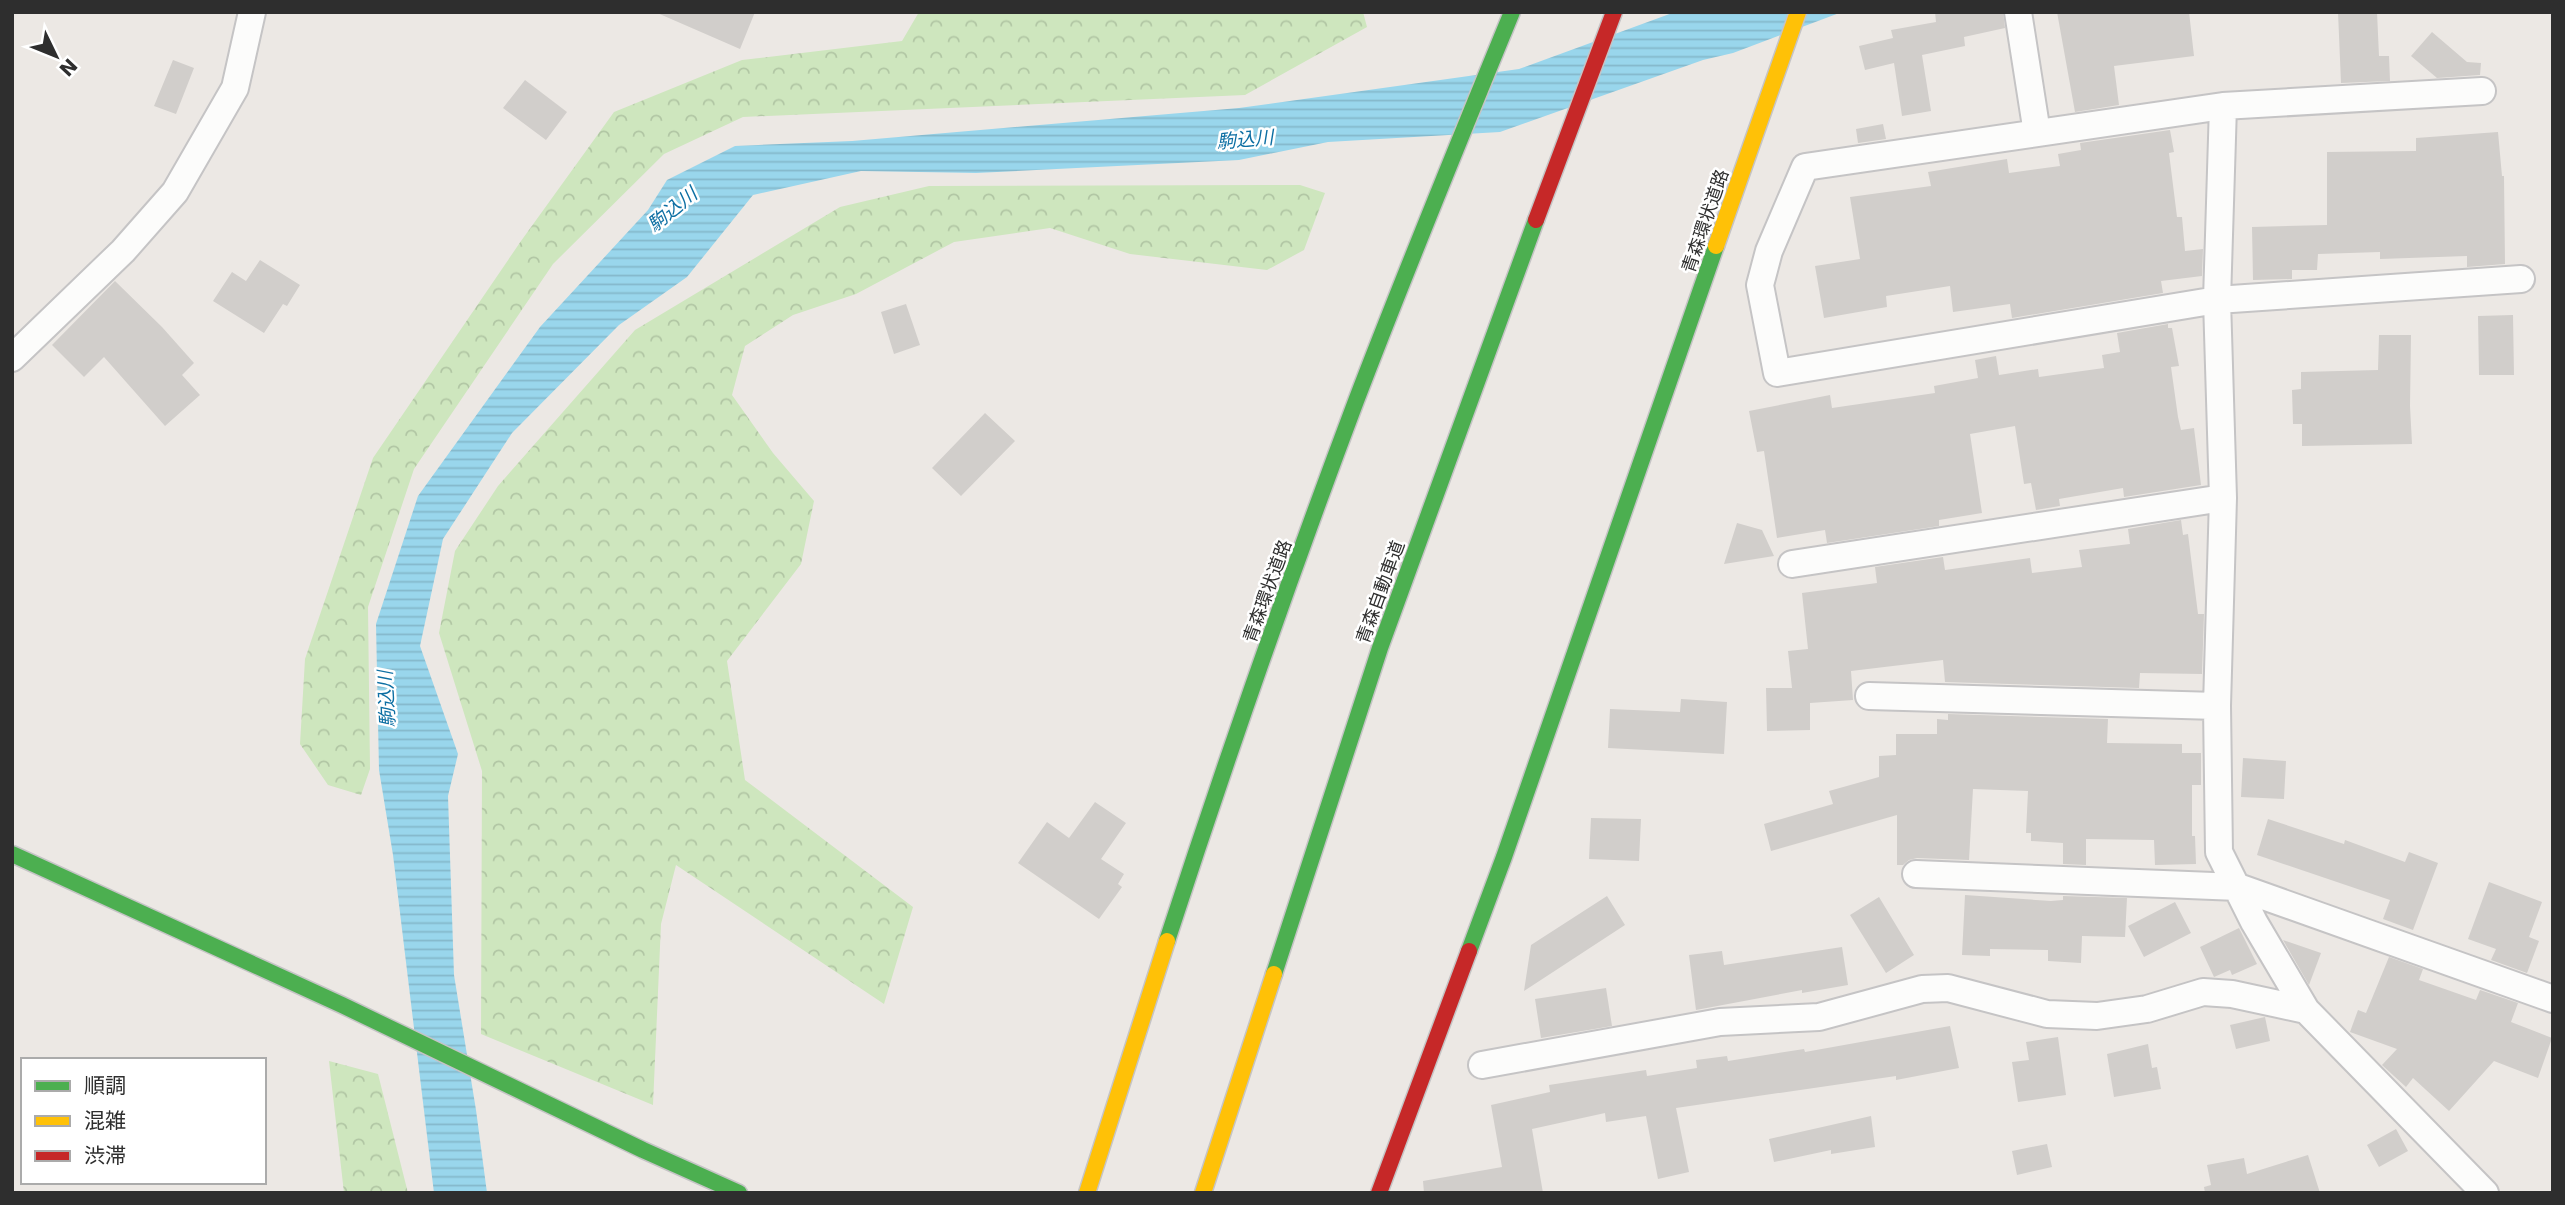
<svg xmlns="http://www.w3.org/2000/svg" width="2565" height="1205" font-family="'DejaVu Sans','Noto Sans JP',sans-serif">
<defs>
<pattern id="forest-crowns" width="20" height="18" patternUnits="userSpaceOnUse" patternTransform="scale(1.75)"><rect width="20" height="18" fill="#cee6be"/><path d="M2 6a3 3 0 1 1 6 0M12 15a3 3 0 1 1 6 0" fill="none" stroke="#b1c6a4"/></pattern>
<pattern id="water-rules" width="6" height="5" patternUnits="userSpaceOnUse" patternTransform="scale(1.75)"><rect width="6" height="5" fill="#99d6ec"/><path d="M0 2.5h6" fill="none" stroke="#84b8cb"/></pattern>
</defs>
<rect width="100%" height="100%" fill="#ece8e4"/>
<!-- forest -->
<path fill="url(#forest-crowns)" d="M919,12H1363L1367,27L1245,95L743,117L664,154L553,264L414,469L368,607L370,769L361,795L328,785L300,744L305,659L373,458L521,241L614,112L742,60L902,41Z
M1300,185L1325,193L1304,250L1267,270L1130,254L1050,228L954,242L856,294L793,315L745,346L732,395L773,453L814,501L801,564L727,661L745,780L913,907L884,1004L676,865L661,924L653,1105L481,1034L482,771L439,633L455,551L498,486L635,330L840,207L929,186Z
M329,1061L378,1074L408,1193H344Z"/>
<!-- water -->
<path fill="url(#water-rules)" d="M1675,12H1842L1733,53L1703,60L1500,132L1328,142L1239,160L976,173L861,171L753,195L687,277L619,325L512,433L443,539L420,646L458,754L448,796L454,975L476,1110L487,1193H434L393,855L379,770L376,624L418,496L540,327L648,210L667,180L735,146L852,141L1239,108L1519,69Z"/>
<!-- building -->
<path fill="#d1cecb" d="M655,12H755L740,49Z
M1935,12H2003L2005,28L1964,37L1965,46L1922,55L1931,111L1902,116L1894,63L1865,70L1859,46L1893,38L1891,30L1936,22Z
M2057,12H2189L2194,56L2114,66L2119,105L2075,112Z
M2338,12H2377L2379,56H2389L2390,81L2341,83Z
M2432,32L2467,62L2481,63L2480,75L2437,78L2411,56Z
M173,60L194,68L176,114L154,106Z
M525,80L567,112L546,140L503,108Z
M1883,124L1886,139L1858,143L1856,129Z
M2170,130L2174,152L2169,153L2177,217H2182L2185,251L2203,249L2202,276L2161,281L2163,293L2012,318L2010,304L1953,312L1950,286L1886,296L1887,307L1824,318L1815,266L1860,259L1850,197L1931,186L1928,172L2007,159L2009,173L2060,166L2058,154L2081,150L2080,143Z
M2498,132L2502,176H2504L2505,264L2467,267V256L2380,259V252L2318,254L2317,270H2292V279L2253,280L2252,227L2327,225V152L2416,151V138Z
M260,260L300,285L287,306L283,304L264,333L213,301L232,272L246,281Z
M115,281L162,327L194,363L182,375L200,395L165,426L104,357L84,377L52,345Z
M906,304L920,345L894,354L881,312Z
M2513,315L2514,375H2479L2478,316Z
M2168,324V328H2172L2179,366L2171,367L2178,417L2181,430L2194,428L2201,485L2124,497L2123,488L2059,499L2060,506L2036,510L2031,483L2024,484L2015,426L1970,434L1982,513L1939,520V526L1827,543L1825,530L1777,538L1764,451L1757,452L1749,411L1830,395L1832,408L1935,393L1934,386L1978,378L1975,360L1996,356L1999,375L2038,369L2039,377L2104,368L2102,355L2120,352L2117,333Z
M2379,335H2411L2410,406L2412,444L2302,446V424H2293L2292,390L2301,389V372L2378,370Z
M985,413L1015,441L961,496L932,468Z
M2181,520L2183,535L2188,534L2198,614H2204L2202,674L2140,673L2139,688L1945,682L1943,660L1851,671L1853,700L1810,703V730L1767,731L1766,688H1792L1788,651L1808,649L1802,593L1877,583L1875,567L1943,557L1945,570L2030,558L2032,573L2082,567L2079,550L2130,544L2128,529Z
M1737,523L1762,530L1774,556L1724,564Z
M1681,699L1727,702L1724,754L1608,748L1610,709L1680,712Z
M1948,714L2108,719L2107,743L2182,744V753H2201V785H2192V836H2195L2196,864L2155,865L2154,840L2086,839V865L2063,864V843L2031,841V833H2026L2028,791L1973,789L1969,860L1917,858L1909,860L1903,865H1897V815L1771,851L1764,824L1833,804L1829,791L1879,777V756L1896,755V734H1937V719L1948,720Z
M2243,758L2286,761L2284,799L2241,797Z
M1095,802L1126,823L1101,859L1124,874L1118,884L1122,887L1099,919L1018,863L1047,822L1069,838Z
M1591,818L1641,819L1639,861L1589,859Z
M2268,819L2344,844L2345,840L2405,862L2409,852L2438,863L2413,930L2383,919L2390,900L2257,855Z
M2489,882L2542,902L2529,937L2539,941L2527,973L2491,960L2496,949L2468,939Z
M1965,895L2051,901L2063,900V896L2127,898L2125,937L2082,936L2081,963L2048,961V950L1990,949V956L1962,955Z
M1607,896L1625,925L1524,991L1531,945Z
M1879,897L1914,955L1886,973L1850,915Z
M2175,902L2191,933L2144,957L2128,926Z
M2239,928L2257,964L2232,975L2230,970L2214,977L2200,947Z
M2283,940L2321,953L2309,985Z
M1842,947L1848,985L1802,993V990L1696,1010L1689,955L1722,951L1724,965Z
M2389,957L2423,969L2419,980L2476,1000L2480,990L2518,1003L2511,1022L2552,1038L2538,1078L2494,1061L2449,1111L2413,1078L2406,1087L2382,1065L2397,1049L2350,1032L2358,1010L2366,1013Z
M1606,988L1612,1026L1541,1038L1535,999Z
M2265,1017L2270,1041L2236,1049L2230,1025Z
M1950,1026L1959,1068L1896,1080V1076L1676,1108L1689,1172L1658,1179L1646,1116L1606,1122L1605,1113L1532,1129L1543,1193H1424L1423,1181L1502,1167L1491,1105L1550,1092L1549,1085L1646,1070L1647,1076L1697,1068L1696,1060L1727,1056L1728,1061L1804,1049L1805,1052Z
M2058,1037L2066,1095L2018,1102L2012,1062L2029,1060L2026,1042Z
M2148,1044L2152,1068L2157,1067L2161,1089L2114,1097L2107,1054Z
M1871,1116L1875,1147L1831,1154V1150L1774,1162L1769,1139Z
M2396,1129L2408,1151L2379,1167L2367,1145Z
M2047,1144L2052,1167L2017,1175L2012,1151Z
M2308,1155L2320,1193H2205L2204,1187L2211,1185L2207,1165L2244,1158L2247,1174Z"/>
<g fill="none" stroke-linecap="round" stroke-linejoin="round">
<!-- street casing -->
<g stroke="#c5c4c5" stroke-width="30">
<path id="street" d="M2018,12L2037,133
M2223,106L2482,91
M12,358L123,251L175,192L235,88L252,12
M1792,564L2223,498
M1869,696L2217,706
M1916,874L2238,887L2553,999
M1482,1065L1720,1022L1819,1017L1922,989L1948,988L2047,1014L2097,1016L2147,1009L2203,992L2232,994L2306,1010
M2485,1193L2306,1010L2254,922L2219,852L2217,706L2223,498L2217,300L2223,106L1805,167L1769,251L1760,285L1777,373L2217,300L2521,279"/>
</g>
<!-- fast casing -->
<g stroke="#c5c4c5" stroke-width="19">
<path id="fast" d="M12,854L342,1005L643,1150L739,1193
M1167,941C1226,760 1289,579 1356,401C1406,270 1459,141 1512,12
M1469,951L1504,857L1716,246
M1274,974L1380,648L1536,220"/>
</g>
<!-- slow casing -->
<g stroke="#c5c4c5" stroke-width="19">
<path id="slow" d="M1716,246L1798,12
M1087,1193L1167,941
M1203,1193L1274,974"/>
</g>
<!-- jam casing -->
<g stroke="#c5c4c5" stroke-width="19">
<path id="jam" d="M1536,220L1614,12
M1379,1193L1469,951"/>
</g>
<!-- street -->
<use href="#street" stroke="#fcfcfb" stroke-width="26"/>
<!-- fast -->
<use href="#fast" stroke="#4caf50" stroke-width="16"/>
<!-- slow -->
<use href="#slow" stroke="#ffc107" stroke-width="16"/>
<!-- jam -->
<use href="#jam" stroke="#c62828" stroke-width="16"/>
</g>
<g text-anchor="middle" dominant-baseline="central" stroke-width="5" stroke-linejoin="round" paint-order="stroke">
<!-- street labels -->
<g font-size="18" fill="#2e2e2e" stroke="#fff">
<text transform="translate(1705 221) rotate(-71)">青森環状道路</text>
<text transform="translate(1267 591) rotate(-70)">青森環状道路</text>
<text transform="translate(1380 592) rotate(-70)">青森自動車道</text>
</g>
<!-- water labels -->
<g font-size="19" font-style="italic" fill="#0d6fa3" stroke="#fff">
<text transform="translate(1245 139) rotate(-5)">駒込川</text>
<text transform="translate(672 209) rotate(-39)">駒込川</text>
<text transform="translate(386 699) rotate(-93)">駒込川</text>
</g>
</g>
<!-- border -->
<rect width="2565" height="1205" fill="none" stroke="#2e2e2e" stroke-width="28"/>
<!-- legend -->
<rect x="21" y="1058" width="245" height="126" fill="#ffffff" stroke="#ababab" stroke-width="2"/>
<rect x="35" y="1081" width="35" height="10" fill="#4caf50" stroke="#ababab" stroke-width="2"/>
<text x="84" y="1093" font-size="21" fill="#2e2e2e">順調</text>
<rect x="35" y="1116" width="35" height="10" fill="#ffc107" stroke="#ababab" stroke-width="2"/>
<text x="84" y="1128" font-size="21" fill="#2e2e2e">混雑</text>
<rect x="35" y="1151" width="35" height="10" fill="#c62828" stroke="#ababab" stroke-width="2"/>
<text x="84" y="1163" font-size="21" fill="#2e2e2e">渋滞</text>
<!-- north arrow -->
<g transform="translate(56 56) rotate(133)" stroke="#ffffff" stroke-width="5" paint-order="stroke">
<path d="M0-5L12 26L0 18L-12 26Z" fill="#2e2e2e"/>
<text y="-10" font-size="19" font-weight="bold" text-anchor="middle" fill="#2e2e2e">N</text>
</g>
</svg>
